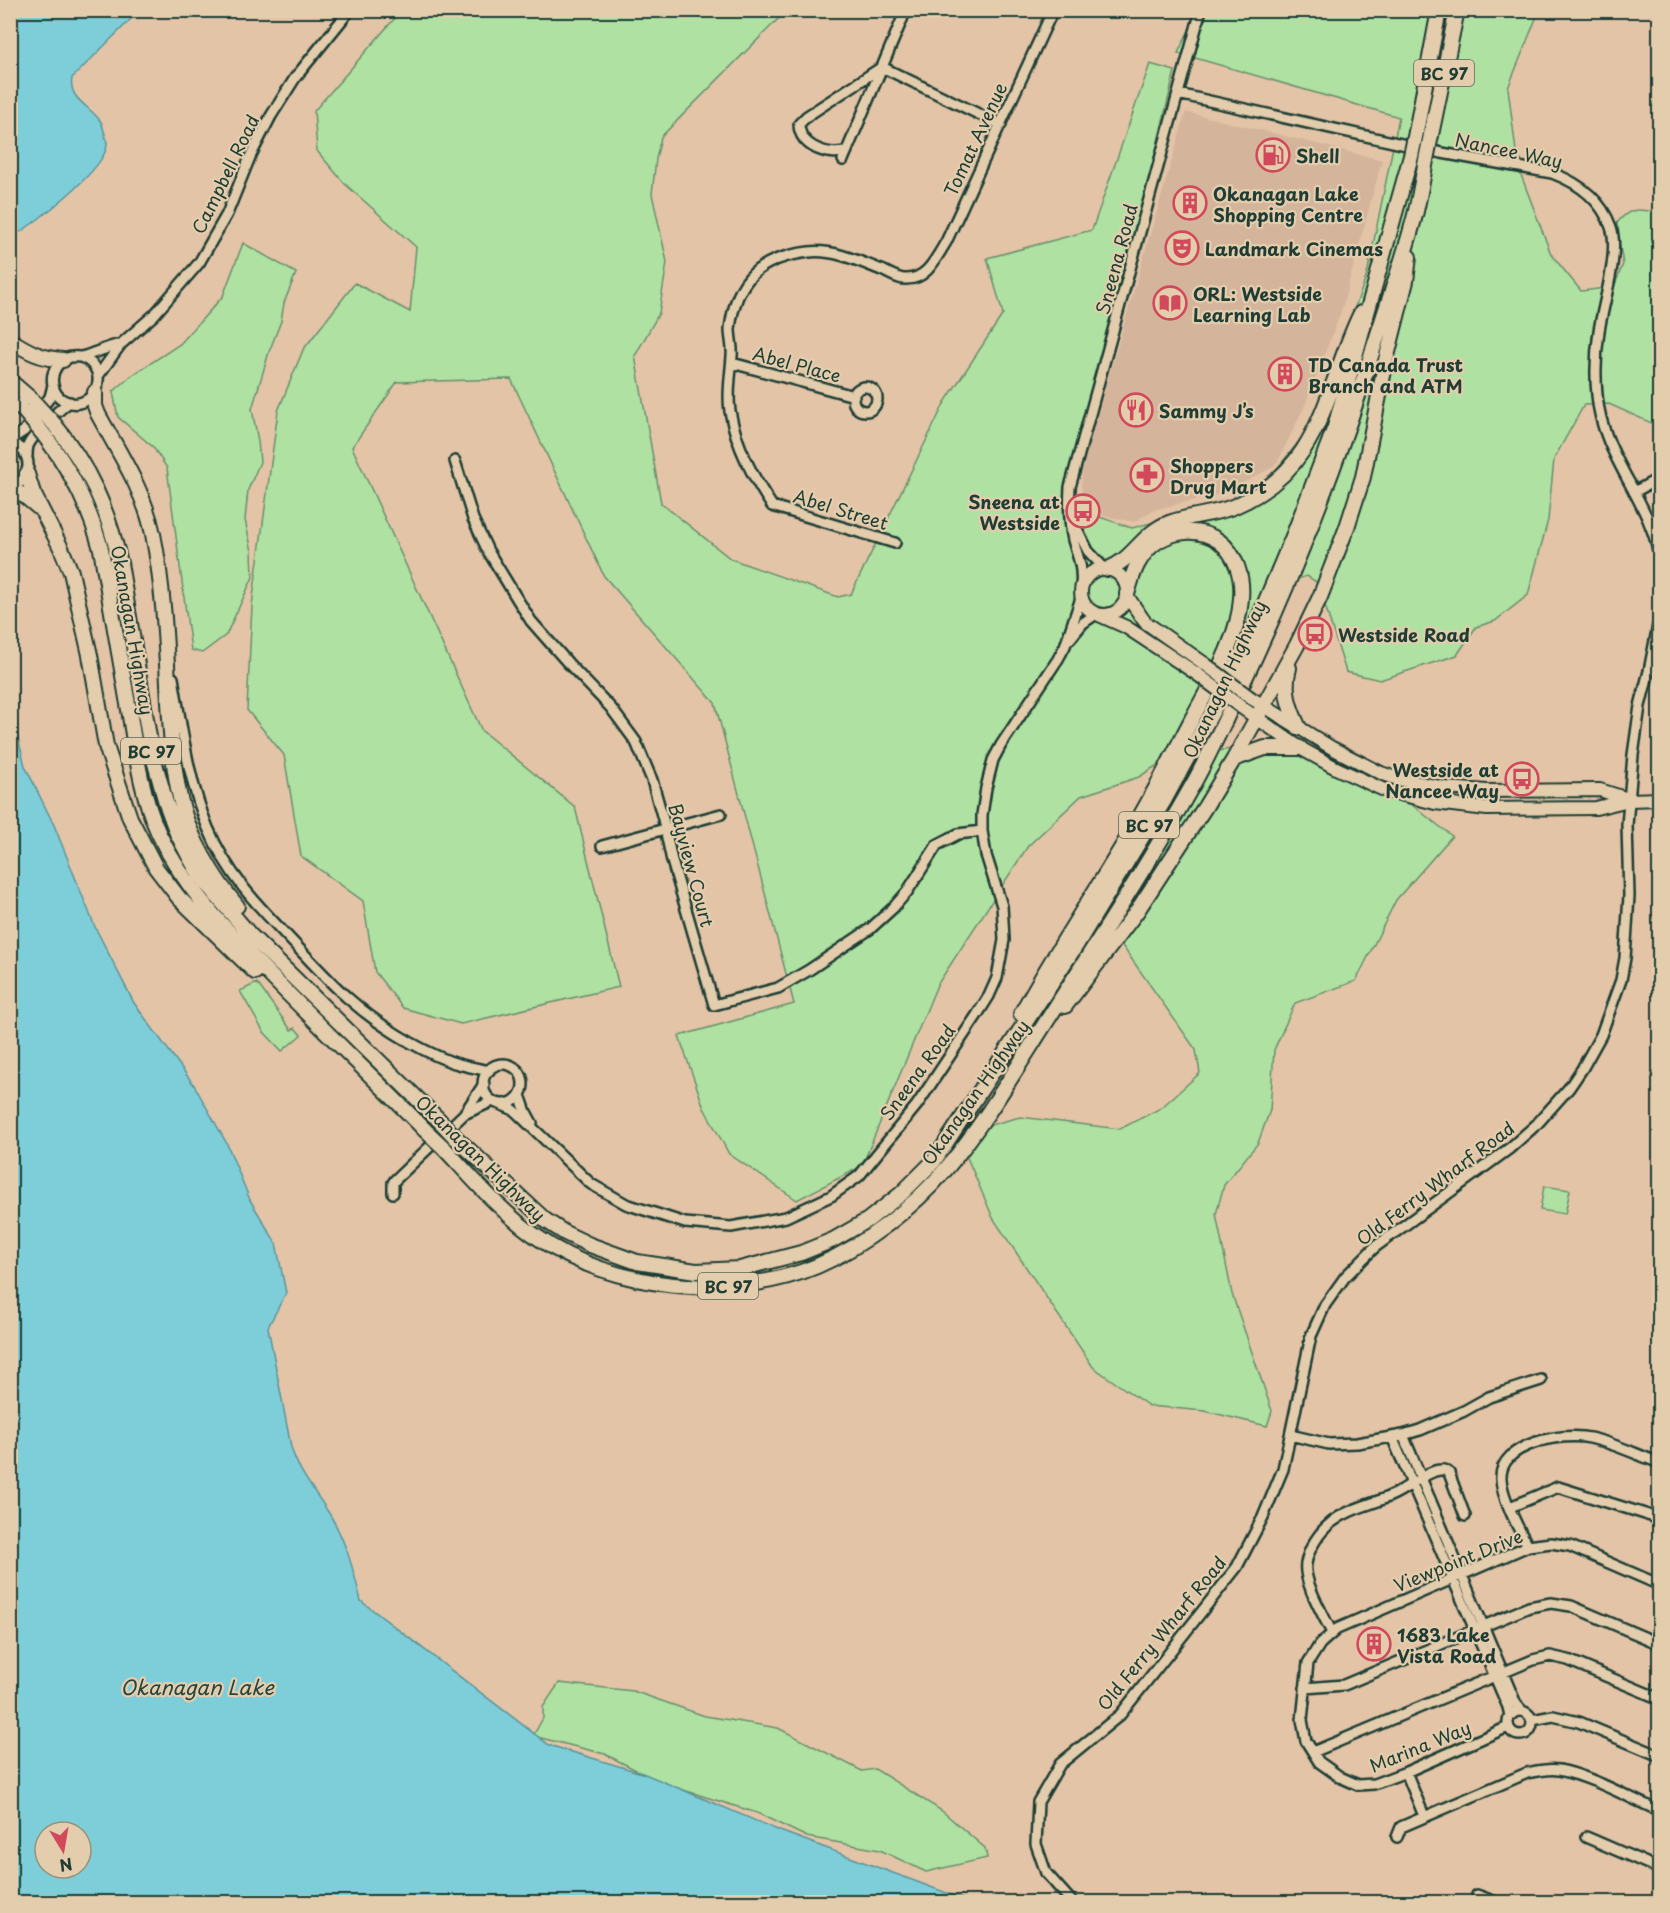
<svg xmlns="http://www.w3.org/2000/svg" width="1670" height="1913" font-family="'Playpen Sans',sans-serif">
<rect width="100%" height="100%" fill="#e4c4a7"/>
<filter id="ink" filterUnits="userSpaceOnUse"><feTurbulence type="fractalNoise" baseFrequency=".0167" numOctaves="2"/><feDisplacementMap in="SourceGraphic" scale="12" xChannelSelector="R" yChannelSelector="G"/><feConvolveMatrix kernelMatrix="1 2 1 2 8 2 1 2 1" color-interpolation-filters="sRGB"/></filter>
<g filter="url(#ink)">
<!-- built -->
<path fill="#d4b49b" d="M1186,112L1382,160L1341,312L1305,405L1278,461L1271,468L1224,493L1153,510L1134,522L1087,512L1081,486L1083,465Z"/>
<!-- green -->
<path fill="#afe1a2" stroke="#678f6b" stroke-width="1.5" d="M401,11H786L661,137L656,159L652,194L667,262L659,313L635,356L661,503L731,559L838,597L851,594L945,402L1003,314L987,258L1092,230L1150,64L1175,71L1075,485L1076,509L1132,528L1229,502L1271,476L1305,434L1339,350L1367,275L1399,117L1178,53L1198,11H1539L1508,88L1518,167L1551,254L1581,291L1614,287L1623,264L1616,224C1630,206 1639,209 1659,213V429L1656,425L1609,404L1584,405L1554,459L1548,520L1528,595L1495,621L1476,627L1457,655L1380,680L1346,672L1318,583L1307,576L1294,580L1182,749L1139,777L1081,796L1028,846L937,985L862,1166L797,1200L729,1154L704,1108L679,1036L794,1004L715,703L604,576L511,379L397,382L352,447L482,731L575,807L619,987L461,1024L403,1008L375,972L363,901L301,856L284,755L247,710L252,605L278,411L303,350L355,283L410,312L416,247L345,184L317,151L314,111Z
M243,243L296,273L284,303L281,321L269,352L252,409L258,441L260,462L248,490L245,520L252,551L253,577L226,635L202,653L191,650L167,468L153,447L118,417L113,392L131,376L180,344L223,296Z
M1281,743L1350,757L1452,836L1396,900L1356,981L1295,1003L1274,1050L1270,1110L1258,1143L1224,1185L1216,1214L1232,1294L1272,1411L1267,1426L1205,1411L1149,1406L1093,1367L993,1218L963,1148L975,1129L1020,1117L1120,1129L1161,1108L1200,1073L1196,1050L1094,906L1200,753Z
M257,983L291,1030L295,1028L301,1035L282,1051L263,1031L240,991Z
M1544,1186L1570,1190L1565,1214L1540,1210Z
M559,1683L633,1691L705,1716L778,1728L862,1771L875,1769L942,1811L985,1848L987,1858L926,1872L880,1850L807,1837L757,1813L661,1783L605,1754L533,1736L543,1718V1707Z"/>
<!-- water -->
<path fill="#7eceda" stroke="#589498" stroke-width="1.5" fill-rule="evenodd" d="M10,11H139L72,78C68,100 91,106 101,122C103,127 107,140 107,145C105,170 33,225 11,238Z
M10,706L25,766L54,825L95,927L134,1003L194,1085L227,1144L250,1200L276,1243L286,1293L268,1327L291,1447C298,1472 316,1492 330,1515C346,1541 354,1572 361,1601L549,1745L645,1774L780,1831L971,1902H11ZM45,1832H81V1868H45Z"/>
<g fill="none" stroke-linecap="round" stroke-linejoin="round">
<!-- minor casing -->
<g stroke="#1f3d34" stroke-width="14">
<path id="minor" d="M882,67L1001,125
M1178,94L1442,153L1552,173C1579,183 1601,199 1611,227C1620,253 1603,303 1599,331C1596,351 1595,374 1597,395C1602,458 1652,501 1660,561
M847,151C829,157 799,147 799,124L807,116L882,67
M843,160L906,10
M81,357C116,371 91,416 63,400C58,397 54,391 53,385C50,372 59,359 71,357C76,356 80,358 85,356C97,352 108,347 121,344
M732,363L854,396
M98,376L121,344L154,315L199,263L227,214L250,157L271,116L295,78L350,10
M853 399a12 12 0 1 1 24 0a12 12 0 1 1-24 0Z
M10,440L24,431L50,397L53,385
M10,442C34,450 34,480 10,488
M27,456C27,453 27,450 28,446C31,437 61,407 70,402
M455,461L473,519L488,551L516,597L531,621L568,663L611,708L636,742L652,780L663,819L672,861L714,1005L778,988L809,970L870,929L893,908L907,892L937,845L958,834L982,831
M1634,492L1660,478
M1073,521L1088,551L1104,568
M895,543L772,506C753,477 736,446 730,411C727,393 731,374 732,356C733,347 730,338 730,329C736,278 760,258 809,252C834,249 861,262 884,271C890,274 898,279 905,279C927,280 936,258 946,242L1053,10
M1081,587C1083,567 1078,558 1073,540C1069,523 1069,504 1070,487L1201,10
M1070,639L1083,623L1096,614
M173,678C182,728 188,780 208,828C227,873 255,903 288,937C308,958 327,980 349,999C376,1023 415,1048 449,1061C462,1066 476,1068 489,1071
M602,846L721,814
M483 1084a20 20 0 1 1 40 0a20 20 0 1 1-40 0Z
M520,1095L526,1112L532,1123
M500,1104L514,1110L591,1184L626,1204L685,1223L731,1227L786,1217L831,1196L859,1176L917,1105L977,1015L989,996L997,978L1004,940L1003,921L1002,906L986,855L982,831V815L986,788L993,760L1001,745L1058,659L1065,646L1081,598
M464,1114L493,1101
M393,1193V1183L395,1180L464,1114L484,1084
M1290,1435L1329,1444L1357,1443L1403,1435L1420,1430L1464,1411L1489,1397L1541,1380
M1403,1435L1516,1704L1522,1711
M1392,1437L1508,1707L1510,1716
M1510,1507L1558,1487L1645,1514L1660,1520
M1528,1546C1519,1530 1502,1497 1501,1479C1499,1443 1563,1432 1590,1438C1614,1443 1637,1455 1660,1463
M1332,1633C1324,1616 1303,1582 1306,1564C1308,1549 1320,1531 1332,1522C1352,1506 1379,1504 1400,1491C1411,1485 1429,1470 1441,1470C1445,1469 1446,1471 1449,1473L1465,1516
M1305,1688L1344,1685L1529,1607L1551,1603L1571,1606L1660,1644
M1508 1723a12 12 0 1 1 24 0a12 12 0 1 1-24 0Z
M1532,1720L1553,1716L1579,1722L1660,1756
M1508,1727L1406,1772L1374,1784L1358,1785L1340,1777L1319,1762L1306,1741L1302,1720L1308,1663L1320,1644L1337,1629L1528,1546L1551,1543L1570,1546L1660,1585
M1313,1752L1533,1660L1550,1656L1568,1660L1660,1699
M1406,1772L1424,1816
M1397,1837L1401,1827L1527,1773C1537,1771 1548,1768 1559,1770C1591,1776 1629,1798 1660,1811
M1586,1837L1660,1869
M1477,1895L1496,1902
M1072,1902L1046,1873L1036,1844L1038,1802L1060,1764L1120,1715L1237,1567L1263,1517L1283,1469L1311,1336L1325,1305L1345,1277L1375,1247L1510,1148L1537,1124L1569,1088L1582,1069L1601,1035L1621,980L1625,958L1629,896L1627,825L1633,755L1640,706L1649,671L1660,615"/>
</g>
<!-- major casing -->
<g stroke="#1f3d34" stroke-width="16">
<path id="major" d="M1081 592a23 23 0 1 1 46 0a23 23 0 1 1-46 0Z
M1127,596L1145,622L1205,664
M1099,615L1126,627L1197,674
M1251,698L1332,748L1381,773L1398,779L1445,788L1487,791L1600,790L1628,799
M1241,707L1300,748L1336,768L1384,790L1435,803L1487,809L1596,808L1629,800L1660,799"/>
</g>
<!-- highway casing -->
<g stroke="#1f3d34" stroke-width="18">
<path id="highway" d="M1416,132L1439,10
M1431,135L1457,10
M10,340C29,352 40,358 63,360
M10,381L32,400
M95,392V406L98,414C119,453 144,490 153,534C164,589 166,647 169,702C171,736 173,769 181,802C189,837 214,879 237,906
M10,400L25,412
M54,424C89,467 108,509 120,563L151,749L166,803L177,833L189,856L200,876L250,935L437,1118
M44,435C71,470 89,506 101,549C110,603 120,656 129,710C136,752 141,795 159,834C184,888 226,930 267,972C319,1026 373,1077 425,1130
M27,474L33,493L61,548L71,572L90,655L106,746L130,818L156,868L179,898L255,972
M10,488L26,497L38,507
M1108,569C1133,560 1143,532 1169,523C1190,515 1214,515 1235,506C1324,468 1324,389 1361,313
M1289,668C1283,690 1289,707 1299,728
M1234,759L1265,748H1300
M1065,1006L1137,911L1205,807L1234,759L1297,645L1320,597L1347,527L1363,477L1386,360L1406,281L1409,257
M1021,1014C1056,950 1097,890 1134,827C1155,792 1173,755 1192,719C1211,683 1239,639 1241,598C1243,577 1236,554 1219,541C1192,523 1156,533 1140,560C1133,570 1131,582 1127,594
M455,1137L545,1220L565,1233L590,1245L637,1262L696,1271L740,1269L801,1253L833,1240L868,1220L901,1194L934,1161L1075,947L1165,799L1216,705L1252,634L1294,534L1335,427L1411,156
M444,1148C473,1179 502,1213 537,1237C612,1290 732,1302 817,1266C865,1245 912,1209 946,1169C988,1119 1021,1060 1057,1005C1103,933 1150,861 1192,786C1209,756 1223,724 1238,693C1294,577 1340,457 1378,334C1391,293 1406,252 1416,211C1420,194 1423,177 1426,160"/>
</g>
<!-- minor -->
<use href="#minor" stroke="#e3cdac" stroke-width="9"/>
<!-- major -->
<use href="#major" stroke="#e3cdac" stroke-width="12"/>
<!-- highway -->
<use href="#highway" stroke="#e3cdac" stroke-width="14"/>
<!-- major-bridge casing -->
<g stroke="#1f3d34" stroke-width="16" stroke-linecap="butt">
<path id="major-bridge" d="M1205,664L1251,698
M1197,674L1241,707"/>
</g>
<!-- highway-bridge casing -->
<g stroke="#1f3d34" stroke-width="18" stroke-linecap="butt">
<path id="highway-bridge" d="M1411,156L1416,132
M1426,160L1431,135
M32,400L54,424
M25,412L44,435
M437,1118L455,1137
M425,1130L444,1148"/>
</g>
<!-- major-bridge -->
<use href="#major-bridge" stroke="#e3cdac" stroke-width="12"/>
<!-- highway-bridge -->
<use href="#highway-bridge" stroke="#e3cdac" stroke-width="14"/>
</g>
</g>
<!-- icons -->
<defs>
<g id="fuel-ring" transform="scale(1.725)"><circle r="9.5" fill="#e3cdac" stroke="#d1495b" stroke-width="1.5"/><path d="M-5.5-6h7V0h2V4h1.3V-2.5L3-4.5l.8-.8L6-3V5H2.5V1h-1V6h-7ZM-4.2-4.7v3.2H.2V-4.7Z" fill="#d1495b"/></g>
<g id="building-ring" transform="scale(1.725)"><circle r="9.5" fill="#e3cdac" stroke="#d1495b" stroke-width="1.5"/><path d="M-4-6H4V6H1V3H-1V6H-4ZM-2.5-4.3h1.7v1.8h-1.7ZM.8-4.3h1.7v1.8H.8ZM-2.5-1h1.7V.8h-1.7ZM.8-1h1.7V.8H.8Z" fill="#d1495b"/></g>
<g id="theatre-ring" transform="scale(1.725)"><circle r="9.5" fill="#e3cdac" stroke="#d1495b" stroke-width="1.5"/><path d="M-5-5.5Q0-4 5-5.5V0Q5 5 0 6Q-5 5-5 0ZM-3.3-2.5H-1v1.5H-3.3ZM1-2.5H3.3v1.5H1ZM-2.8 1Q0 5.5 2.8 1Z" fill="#d1495b"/></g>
<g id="library-ring" transform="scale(1.725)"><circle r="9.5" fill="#e3cdac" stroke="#d1495b" stroke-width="1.5"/><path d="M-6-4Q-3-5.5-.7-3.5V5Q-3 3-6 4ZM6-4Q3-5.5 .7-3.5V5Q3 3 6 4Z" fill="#d1495b"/></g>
<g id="restaurant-ring" transform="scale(1.725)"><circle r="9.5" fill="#e3cdac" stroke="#d1495b" stroke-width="1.5"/><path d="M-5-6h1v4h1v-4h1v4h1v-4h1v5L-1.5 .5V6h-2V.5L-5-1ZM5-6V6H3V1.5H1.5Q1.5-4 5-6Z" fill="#d1495b"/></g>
<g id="pharmacy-ring" transform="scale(1.725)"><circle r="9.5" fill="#e3cdac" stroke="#d1495b" stroke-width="1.5"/><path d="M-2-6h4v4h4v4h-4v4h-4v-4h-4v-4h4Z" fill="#d1495b"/></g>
<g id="bus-ring" transform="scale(1.725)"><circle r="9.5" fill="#e3cdac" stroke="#d1495b" stroke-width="1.5"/><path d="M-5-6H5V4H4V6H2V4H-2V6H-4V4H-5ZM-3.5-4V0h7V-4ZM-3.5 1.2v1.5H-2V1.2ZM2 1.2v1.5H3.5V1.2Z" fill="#d1495b"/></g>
</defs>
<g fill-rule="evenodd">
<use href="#fuel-ring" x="1273" y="155"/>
<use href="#building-ring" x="1190" y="203"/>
<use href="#theatre-ring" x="1182" y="248"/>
<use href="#library-ring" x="1170" y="303"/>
<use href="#building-ring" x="1285" y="374"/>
<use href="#restaurant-ring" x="1136" y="410"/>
<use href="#pharmacy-ring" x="1147" y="475"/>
<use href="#bus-ring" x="1083" y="511"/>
<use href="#bus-ring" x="1315" y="634"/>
<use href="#bus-ring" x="1522" y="779"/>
<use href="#building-ring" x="1374" y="1644"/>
</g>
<g text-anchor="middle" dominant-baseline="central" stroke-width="4.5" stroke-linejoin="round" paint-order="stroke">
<!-- shield labels -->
<g fill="#e3cdac" stroke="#5a6858" stroke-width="1.5">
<rect x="1414" y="60" width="60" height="26" rx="4.5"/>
<rect x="121" y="738" width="60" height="26" rx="4.5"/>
<rect x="1119" y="812" width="60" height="26" rx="4.5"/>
<rect x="698" y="1273" width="60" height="26" rx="4.5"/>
</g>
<g font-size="16" font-weight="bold" fill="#1f3d34">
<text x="1444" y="73">BC 97</text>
<text x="151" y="751">BC 97</text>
<text x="1149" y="825">BC 97</text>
<text x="728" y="1286">BC 97</text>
</g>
<!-- street labels -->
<g font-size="18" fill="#1f3d34" stroke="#e3cdac">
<text transform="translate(975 139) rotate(-65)">Tomat Avenue</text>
<text transform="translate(1509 150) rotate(12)">Nancee Way</text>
<text transform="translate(225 174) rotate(-64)">Campbell Road</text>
<text transform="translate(1116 259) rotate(-75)">Sneena Road</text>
<text transform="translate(797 364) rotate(15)">Abel Place</text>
<text transform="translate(841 509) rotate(17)">Abel Street</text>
<text transform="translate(133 630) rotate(80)">Okanagan Highway</text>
<text transform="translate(1224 679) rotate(-65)">Okanagan Highway</text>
<text transform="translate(692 865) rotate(75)">Bayview Court</text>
<text transform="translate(917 1072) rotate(-54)">Sneena Road</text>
<text transform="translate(975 1092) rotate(-55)">Okanagan Highway</text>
<text transform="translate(481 1158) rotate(44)">Okanagan Highway</text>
<text transform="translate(1435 1183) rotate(-37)">Old Ferry Wharf Road</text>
<text transform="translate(1458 1560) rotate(-22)">Viewpoint Drive</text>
<text transform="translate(1161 1633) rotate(-51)">Old Ferry Wharf Road</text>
<text transform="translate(1420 1746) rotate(-22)">Marina Way</text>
</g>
<!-- poi labels -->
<g font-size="18" font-weight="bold" fill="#1f3d34" stroke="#e3cdac" text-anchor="start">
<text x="1296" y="155">Shell</text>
<text x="1213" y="193">Okanagan Lake<tspan x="1213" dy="21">Shopping Centre</tspan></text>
<text x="1205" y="248">Landmark Cinemas</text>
<text x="1193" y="293">ORL: Westside<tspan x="1193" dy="21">Learning Lab</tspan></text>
<text x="1308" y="364">TD Canada Trust<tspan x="1308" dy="21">Branch and ATM</tspan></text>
<text x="1159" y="410">Sammy J’s</text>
<text x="1170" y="465">Shoppers<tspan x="1170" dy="21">Drug Mart</tspan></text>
<text x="1060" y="501" text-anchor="end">Sneena at<tspan x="1060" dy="21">Westside</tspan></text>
<text x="1338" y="634">Westside Road</text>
<text x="1499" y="769" text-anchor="end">Westside at<tspan x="1499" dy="21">Nancee Way</tspan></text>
<text x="1397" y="1634">1683 Lake<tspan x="1397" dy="21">Vista Road</tspan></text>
</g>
<!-- water labels -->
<g font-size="20" font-style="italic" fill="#24443c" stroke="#e3cdac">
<text x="197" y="1687">Okanagan Lake</text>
</g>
</g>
<!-- margin -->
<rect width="1670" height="1913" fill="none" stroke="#e3cdac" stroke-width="36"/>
<rect x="18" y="18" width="1634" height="1877" fill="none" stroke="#1f3d34" stroke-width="2" filter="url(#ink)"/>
<!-- north arrow -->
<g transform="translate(63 1850) rotate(169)"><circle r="28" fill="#e3cdac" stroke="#95937c" stroke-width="1.5"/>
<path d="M0-4.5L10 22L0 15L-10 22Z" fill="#d1495b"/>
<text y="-9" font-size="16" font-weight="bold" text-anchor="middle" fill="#1f3d34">N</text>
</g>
</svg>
